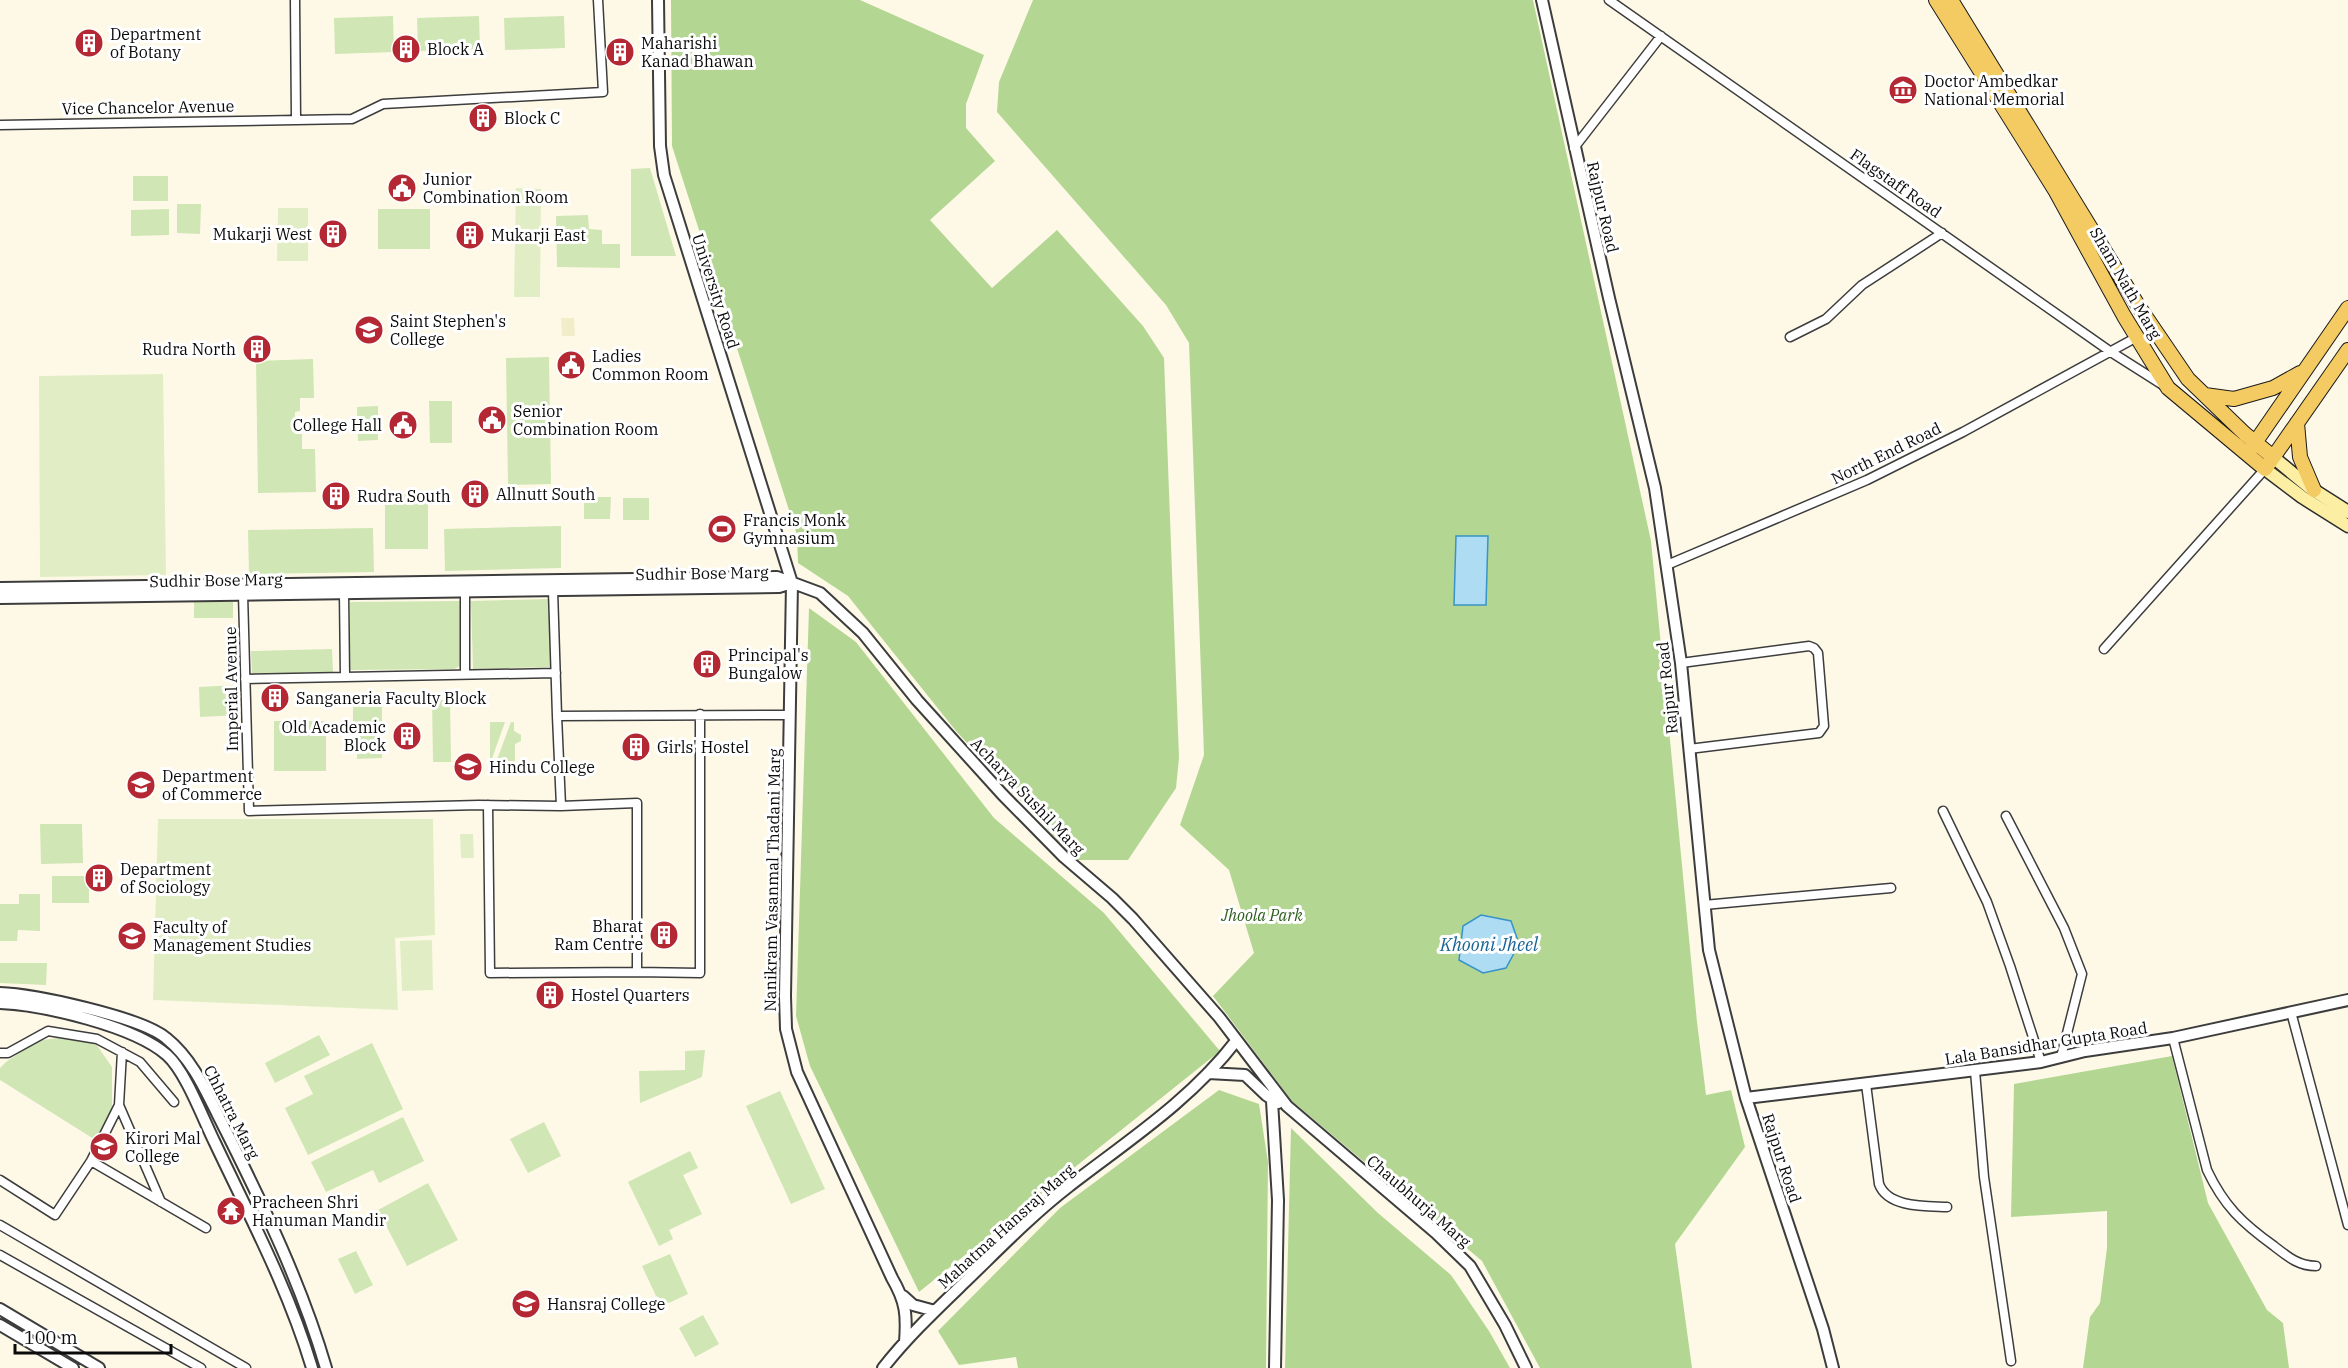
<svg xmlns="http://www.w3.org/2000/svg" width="2348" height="1368" font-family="'IBM Plex Serif',serif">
<rect width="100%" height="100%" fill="#fef9e7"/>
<!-- farmland -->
<path fill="#f2edc9" d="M561,318H574L575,336H562Z"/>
<!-- green -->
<path fill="#d0e6b4" d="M393,16L394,52L335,54L334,18Z
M479,16L480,49L418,51L417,18Z
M564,16L565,48L505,50L504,18Z
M650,168L676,256H631V169Z
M133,176H168V201H133Z
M177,204H201L200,234L177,233Z
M169,209V235L131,236V210Z
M378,209H430V249H378Z
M588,215L589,229L602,230V244H620V268L557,267L556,216Z
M549,357L551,484L508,485L506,358Z
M313,359L314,398H300V411L295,412V434H302V449H315L316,492L258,493L256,361Z
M429,401H452V443H430Z
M378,406V440L358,441L357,407Z
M385,494H428V549H385Z
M584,497H611L610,519H584Z
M623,498H649V520H623Z
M561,526V568L445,571L444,529Z
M373,528L374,572L249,574L248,530Z
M550,599L551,667L473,669L471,601Z
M462,601V665L454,669L350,670V602Z
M194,602H233V618H194Z
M332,649L333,672L252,674L251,651Z
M236,685L240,696V715L200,717L199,687Z
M432,700H450L451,762H433Z
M382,703V758L357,759V754H353V704Z
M274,721H326V771H274Z
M490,722H505L490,764Z
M511,722H514V731L521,735V741L515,744V764L495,765Z
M40,824H82L83,863L41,864Z
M52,876H89V903H52Z
M19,894H40V931L18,930L17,941H0V904H19Z
M0,963H47L46,985L0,983Z
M319,1035L330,1055L275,1083L265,1063Z
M63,1037L96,1044L112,1067V1108L97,1141L0,1080V1068L6,1062L37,1041Z
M372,1043L403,1109L308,1155L285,1108L313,1094L304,1076Z
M705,1050L702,1077L640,1103L639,1071L685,1070V1051Z
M780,1091L825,1189L791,1204L746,1106Z
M403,1117L424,1161L379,1183L373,1170L326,1192L311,1162Z
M544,1122L561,1156L528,1173L510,1139Z
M690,1151L698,1168L683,1175L702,1214L669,1230L673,1239L659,1246L628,1182Z
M428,1183L458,1240L407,1266L378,1210Z
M356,1251L373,1285L355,1294L338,1259Z
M670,1254L688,1294L669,1303L656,1296L642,1266Z
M703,1315L719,1344L695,1357L679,1328Z"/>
<!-- forest -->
<path fill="#b4d693" d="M671,0H860L984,55L966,104V128L995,161L930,220L992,288L1057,230L1143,326L1164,358L1179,758L1176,788L1128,860H1076L956,731L848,596L798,563L797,535L672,146Z
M1033,0H1533L1651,541L1697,1022L1706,1095L1731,1090L1745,1147L1675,1244L1692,1368H1540L1482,1261L1292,1101L1213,996L1254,953L1229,870L1180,825L1204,755L1189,343L1166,305L997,112L999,82Z
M809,608L856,642L994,818L1104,913L1220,1051L919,1292L810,1066L796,1016Z
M2172,1056L2208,1203L2267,1310L2283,1323L2289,1368H2083L2090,1317L2100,1303L2107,1248V1211L2011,1217L2014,1084Z
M1219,1090L1259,1104L1268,1162L1266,1368H1018L1016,1357L959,1365L938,1331L1060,1208Z
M1291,1128L1378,1213L1451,1275L1489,1331L1510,1368H1285Z"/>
<!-- pitch -->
<path fill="#e1eec5" d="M516,188L541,189L540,297H514Z
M278,208H308V261H277Z
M163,374L166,575L40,577L39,376Z
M158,819H433L435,935L395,938L398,1010L153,1000Z
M460,834H473L474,858H461Z
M432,940L433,990L402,991L400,941Z"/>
<!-- water -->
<path fill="#aedcf3" stroke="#3894c8" stroke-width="1.5" d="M1456,536H1488L1486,605H1454Z
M1481,915L1511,921L1519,944L1506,968L1483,973L1459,960L1463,926Z"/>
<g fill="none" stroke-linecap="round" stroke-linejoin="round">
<!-- minor casing -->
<g stroke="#3d3d3d" stroke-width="11">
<path id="minor" d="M295,0L296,119
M1609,0L2111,352L2163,385
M0,125L352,119L383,104L603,92L598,0
M1574,148L1661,36
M1790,337L1826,319L1862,285L1942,233
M1667,565L1867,480L1963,432L2137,337
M553,590L557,716L789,715
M465,591V674
M344,593L345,677L556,673
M243,594L249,811L479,805L561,806
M2104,649L2265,469
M1681,663L1809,646L1814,648L1818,653L1824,726L1819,733L1689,749
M245,679L345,677
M488,805L490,973L637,972V803L561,806L557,716
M1943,811L1987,902L2010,966L2041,1062
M2006,816L2064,928L2082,974L2061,1057
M1704,905L1891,888
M637,972L700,973V714
M2291,1012L2348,1225
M2173,1038L2207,1170C2224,1206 2242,1223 2274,1246C2287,1256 2298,1266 2316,1266
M0,1053H8L48,1031L97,1039L140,1062L174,1102
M1975,1071L1984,1177L2011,1361
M1866,1084L1879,1184C1888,1208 1926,1206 1947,1207
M119,1105L161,1202
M91,1161L206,1228
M0,1180L55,1215L91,1161L119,1105L122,1052
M0,1225L246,1368
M0,1255L201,1368"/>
</g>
<!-- tertiary casing -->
<g stroke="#3d3d3d" stroke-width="14">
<path id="tertiary" d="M658,0L660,146L664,175L792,583L785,996L786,1029L797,1072L892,1278C906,1302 907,1315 905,1342
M1542,0L1609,298L1655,488L1681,663L1709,950L1746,1098L1823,1329L1833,1368
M0,588L777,577L820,593L863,633L917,700L1002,794L1064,857L1112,898L1133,919L1219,1017L1287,1106L1436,1233L1470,1266L1505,1325L1526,1368
M0,598L779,587L792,583
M0,993C34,994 141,1017 166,1038C196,1062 209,1099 227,1133C265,1209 302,1286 326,1368
M0,1003C44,1005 134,1026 167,1055C186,1072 203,1119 215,1143C250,1217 288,1288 312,1368
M1208,1073L1245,1075L1266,1095L1278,1103
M1746,1098L2041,1062L2085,1051L2173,1038L2348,1000
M1272,1101L1278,1200L1275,1368
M903,1296L913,1305L935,1311
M0,1309L99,1368
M0,1325L73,1368
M883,1368C908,1336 938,1308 968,1279C1000,1248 1032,1215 1068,1187C1126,1142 1190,1101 1236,1041"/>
</g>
<!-- secondary casing -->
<g stroke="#2c2c2c" stroke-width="15">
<path id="secondary" d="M2273,457L2309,487L2348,512
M2265,469L2302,497L2348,526"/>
</g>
<!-- primary casing -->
<g stroke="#1b1b1b" stroke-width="16">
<path id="primary" d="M1936,0L2055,190L2124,316L2168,388L2265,469L2348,350
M1951,0L2139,307L2188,379L2245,434L2273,457
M2205,395L2234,399L2273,388L2300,373
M2297,423L2300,457L2314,490
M2250,450L2348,308"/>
</g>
<!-- minor -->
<use href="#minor" stroke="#fff" stroke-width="8"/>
<!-- tertiary -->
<use href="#tertiary" stroke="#fff" stroke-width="10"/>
<!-- secondary -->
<use href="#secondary" stroke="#fcefa4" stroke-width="12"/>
<!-- primary -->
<use href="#primary" stroke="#f4cb62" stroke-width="14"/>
</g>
<!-- icons -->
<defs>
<g id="building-disc" transform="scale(1.5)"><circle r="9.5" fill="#b42834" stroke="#fff"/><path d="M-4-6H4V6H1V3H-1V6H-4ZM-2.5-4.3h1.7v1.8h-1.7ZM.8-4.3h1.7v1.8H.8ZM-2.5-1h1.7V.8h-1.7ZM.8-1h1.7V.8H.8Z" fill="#fff"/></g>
<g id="museum-disc" transform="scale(1.5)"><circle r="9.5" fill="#b42834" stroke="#fff"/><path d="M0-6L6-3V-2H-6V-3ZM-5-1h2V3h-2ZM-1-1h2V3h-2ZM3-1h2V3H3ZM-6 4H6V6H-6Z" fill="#fff"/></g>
<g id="civic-disc" transform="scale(1.5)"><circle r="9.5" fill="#b42834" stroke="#fff"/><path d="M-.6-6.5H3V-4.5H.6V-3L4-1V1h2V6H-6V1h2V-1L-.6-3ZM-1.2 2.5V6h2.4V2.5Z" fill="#fff"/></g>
<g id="university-disc" transform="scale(1.5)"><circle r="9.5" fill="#b42834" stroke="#fff"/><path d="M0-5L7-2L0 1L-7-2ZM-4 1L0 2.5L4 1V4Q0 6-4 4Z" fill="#fff"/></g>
<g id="stadium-disc" transform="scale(1.5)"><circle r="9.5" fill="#b42834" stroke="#fff"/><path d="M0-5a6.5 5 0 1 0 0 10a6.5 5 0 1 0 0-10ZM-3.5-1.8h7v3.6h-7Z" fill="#fff"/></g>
<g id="temple-disc" transform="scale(1.5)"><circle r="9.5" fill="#b42834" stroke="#fff"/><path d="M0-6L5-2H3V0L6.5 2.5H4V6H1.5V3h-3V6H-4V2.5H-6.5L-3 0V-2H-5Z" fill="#fff"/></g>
</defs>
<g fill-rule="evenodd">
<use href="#building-disc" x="89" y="43"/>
<use href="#building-disc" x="406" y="49"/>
<use href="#building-disc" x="620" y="52"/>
<use href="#museum-disc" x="1903" y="90"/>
<use href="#building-disc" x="483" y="118"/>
<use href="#civic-disc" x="402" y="188"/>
<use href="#building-disc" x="333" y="234"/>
<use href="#building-disc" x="470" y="235"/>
<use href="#university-disc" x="369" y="330"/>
<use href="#building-disc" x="257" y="349"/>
<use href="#civic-disc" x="571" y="365"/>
<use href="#civic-disc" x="492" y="420"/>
<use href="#civic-disc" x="403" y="425"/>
<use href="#building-disc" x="475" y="494"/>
<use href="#building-disc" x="336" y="496"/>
<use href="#stadium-disc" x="722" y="529"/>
<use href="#building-disc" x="707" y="664"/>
<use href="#building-disc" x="275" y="698"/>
<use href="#building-disc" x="407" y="736"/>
<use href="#building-disc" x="636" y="747"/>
<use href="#university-disc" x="468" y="767"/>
<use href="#university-disc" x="141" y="785"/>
<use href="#building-disc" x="99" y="878"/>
<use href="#building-disc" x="664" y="935"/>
<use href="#university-disc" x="132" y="936"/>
<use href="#building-disc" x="550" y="995"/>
<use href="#university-disc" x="104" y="1147"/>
<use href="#temple-disc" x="231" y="1211"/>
<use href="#university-disc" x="526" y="1304"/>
</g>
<g text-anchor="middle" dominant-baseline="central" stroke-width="6" stroke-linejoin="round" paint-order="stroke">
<!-- poi labels -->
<g font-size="16" fill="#0a0a0a" stroke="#fff" text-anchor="start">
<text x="110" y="34">Department<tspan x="110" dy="18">of Botany</tspan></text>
<text x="641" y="43">Maharishi<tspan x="641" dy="18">Kanad Bhawan</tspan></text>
<text x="427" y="49">Block A</text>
<text x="1924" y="81">Doctor Ambedkar<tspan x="1924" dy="18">National Memorial</tspan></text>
<text x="504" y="118">Block C</text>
<text x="423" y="179">Junior<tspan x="423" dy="18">Combination Room</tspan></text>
<text x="312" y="234" text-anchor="end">Mukarji West</text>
<text x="491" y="235">Mukarji East</text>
<text x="390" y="321">Saint Stephen's<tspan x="390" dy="18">College</tspan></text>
<text x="236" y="349" text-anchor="end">Rudra North</text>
<text x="592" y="356">Ladies<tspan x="592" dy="18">Common Room</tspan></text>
<text x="513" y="411">Senior<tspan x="513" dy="18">Combination Room</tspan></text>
<text x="382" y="425" text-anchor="end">College Hall</text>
<text x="496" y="494">Allnutt South</text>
<text x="357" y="496">Rudra South</text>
<text x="743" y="520">Francis Monk<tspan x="743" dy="18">Gymnasium</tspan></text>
<text x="728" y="655">Principal's<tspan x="728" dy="18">Bungalow</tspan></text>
<text x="296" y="698">Sanganeria Faculty Block</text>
<text x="386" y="727" text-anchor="end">Old Academic<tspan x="386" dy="18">Block</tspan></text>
<text x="657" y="747">Girls' Hostel</text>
<text x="489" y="767">Hindu College</text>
<text x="162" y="776">Department<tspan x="162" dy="18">of Commerce</tspan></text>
<text x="120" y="869">Department<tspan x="120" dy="18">of Sociology</tspan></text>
<text x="643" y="926" text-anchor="end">Bharat<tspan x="643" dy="18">Ram Centre</tspan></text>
<text x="153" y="927">Faculty of<tspan x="153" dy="18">Management Studies</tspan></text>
<text x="571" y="995">Hostel Quarters</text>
<text x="125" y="1138">Kirori Mal<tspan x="125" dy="18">College</tspan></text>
<text x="252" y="1202">Pracheen Shri<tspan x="252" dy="18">Hanuman Mandir</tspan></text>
<text x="547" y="1304">Hansraj College</text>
</g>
<!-- street labels -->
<g font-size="16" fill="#0a0a0a" stroke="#fff">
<text transform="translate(148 107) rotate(-1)">Vice Chancelor Avenue</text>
<text transform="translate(1896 183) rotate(35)">Flagstaff Road</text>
<text transform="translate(1603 207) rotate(77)">Rajpur Road</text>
<text transform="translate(2126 283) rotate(60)">Sham Nath Marg</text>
<text transform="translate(716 291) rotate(72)">University Road</text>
<text transform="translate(1886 453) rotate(-26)">North End Road</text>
<text transform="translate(702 573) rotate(-1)">Sudhir Bose Marg</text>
<text transform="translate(216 580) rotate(-1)">Sudhir Bose Marg</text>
<text transform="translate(1667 688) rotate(-96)">Rajpur Road</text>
<text transform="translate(231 689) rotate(-91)">Imperial Avenue</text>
<text transform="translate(1028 796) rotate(46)">Acharya Sushil Marg</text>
<text transform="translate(772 880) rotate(-89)">Nanikram Vasanmal Thadani Marg</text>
<text transform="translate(2046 1043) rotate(-9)">Lala Bansidhar Gupta Road</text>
<text transform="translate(232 1112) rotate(63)">Chhatra Marg</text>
<text transform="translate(1782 1158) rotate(72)">Rajpur Road</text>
<text transform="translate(1419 1201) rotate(41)">Chaubhurja Marg</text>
<text transform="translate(1006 1226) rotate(-42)">Mahatma Hansraj Marg</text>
</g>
<!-- park labels -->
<g font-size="16" font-style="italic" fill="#2e5e1e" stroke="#fff">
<text x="1262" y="915">Jhoola Park</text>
</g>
<!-- water labels -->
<g font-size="18" font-style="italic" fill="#196496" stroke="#fff">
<text x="1489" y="944">Khooni Jheel</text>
</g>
</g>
<!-- scale -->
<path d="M15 1344v9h156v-9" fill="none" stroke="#0a0a0a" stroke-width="3"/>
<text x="24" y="1344" font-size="18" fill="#0a0a0a" stroke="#ffffff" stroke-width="4.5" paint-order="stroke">100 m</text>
</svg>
